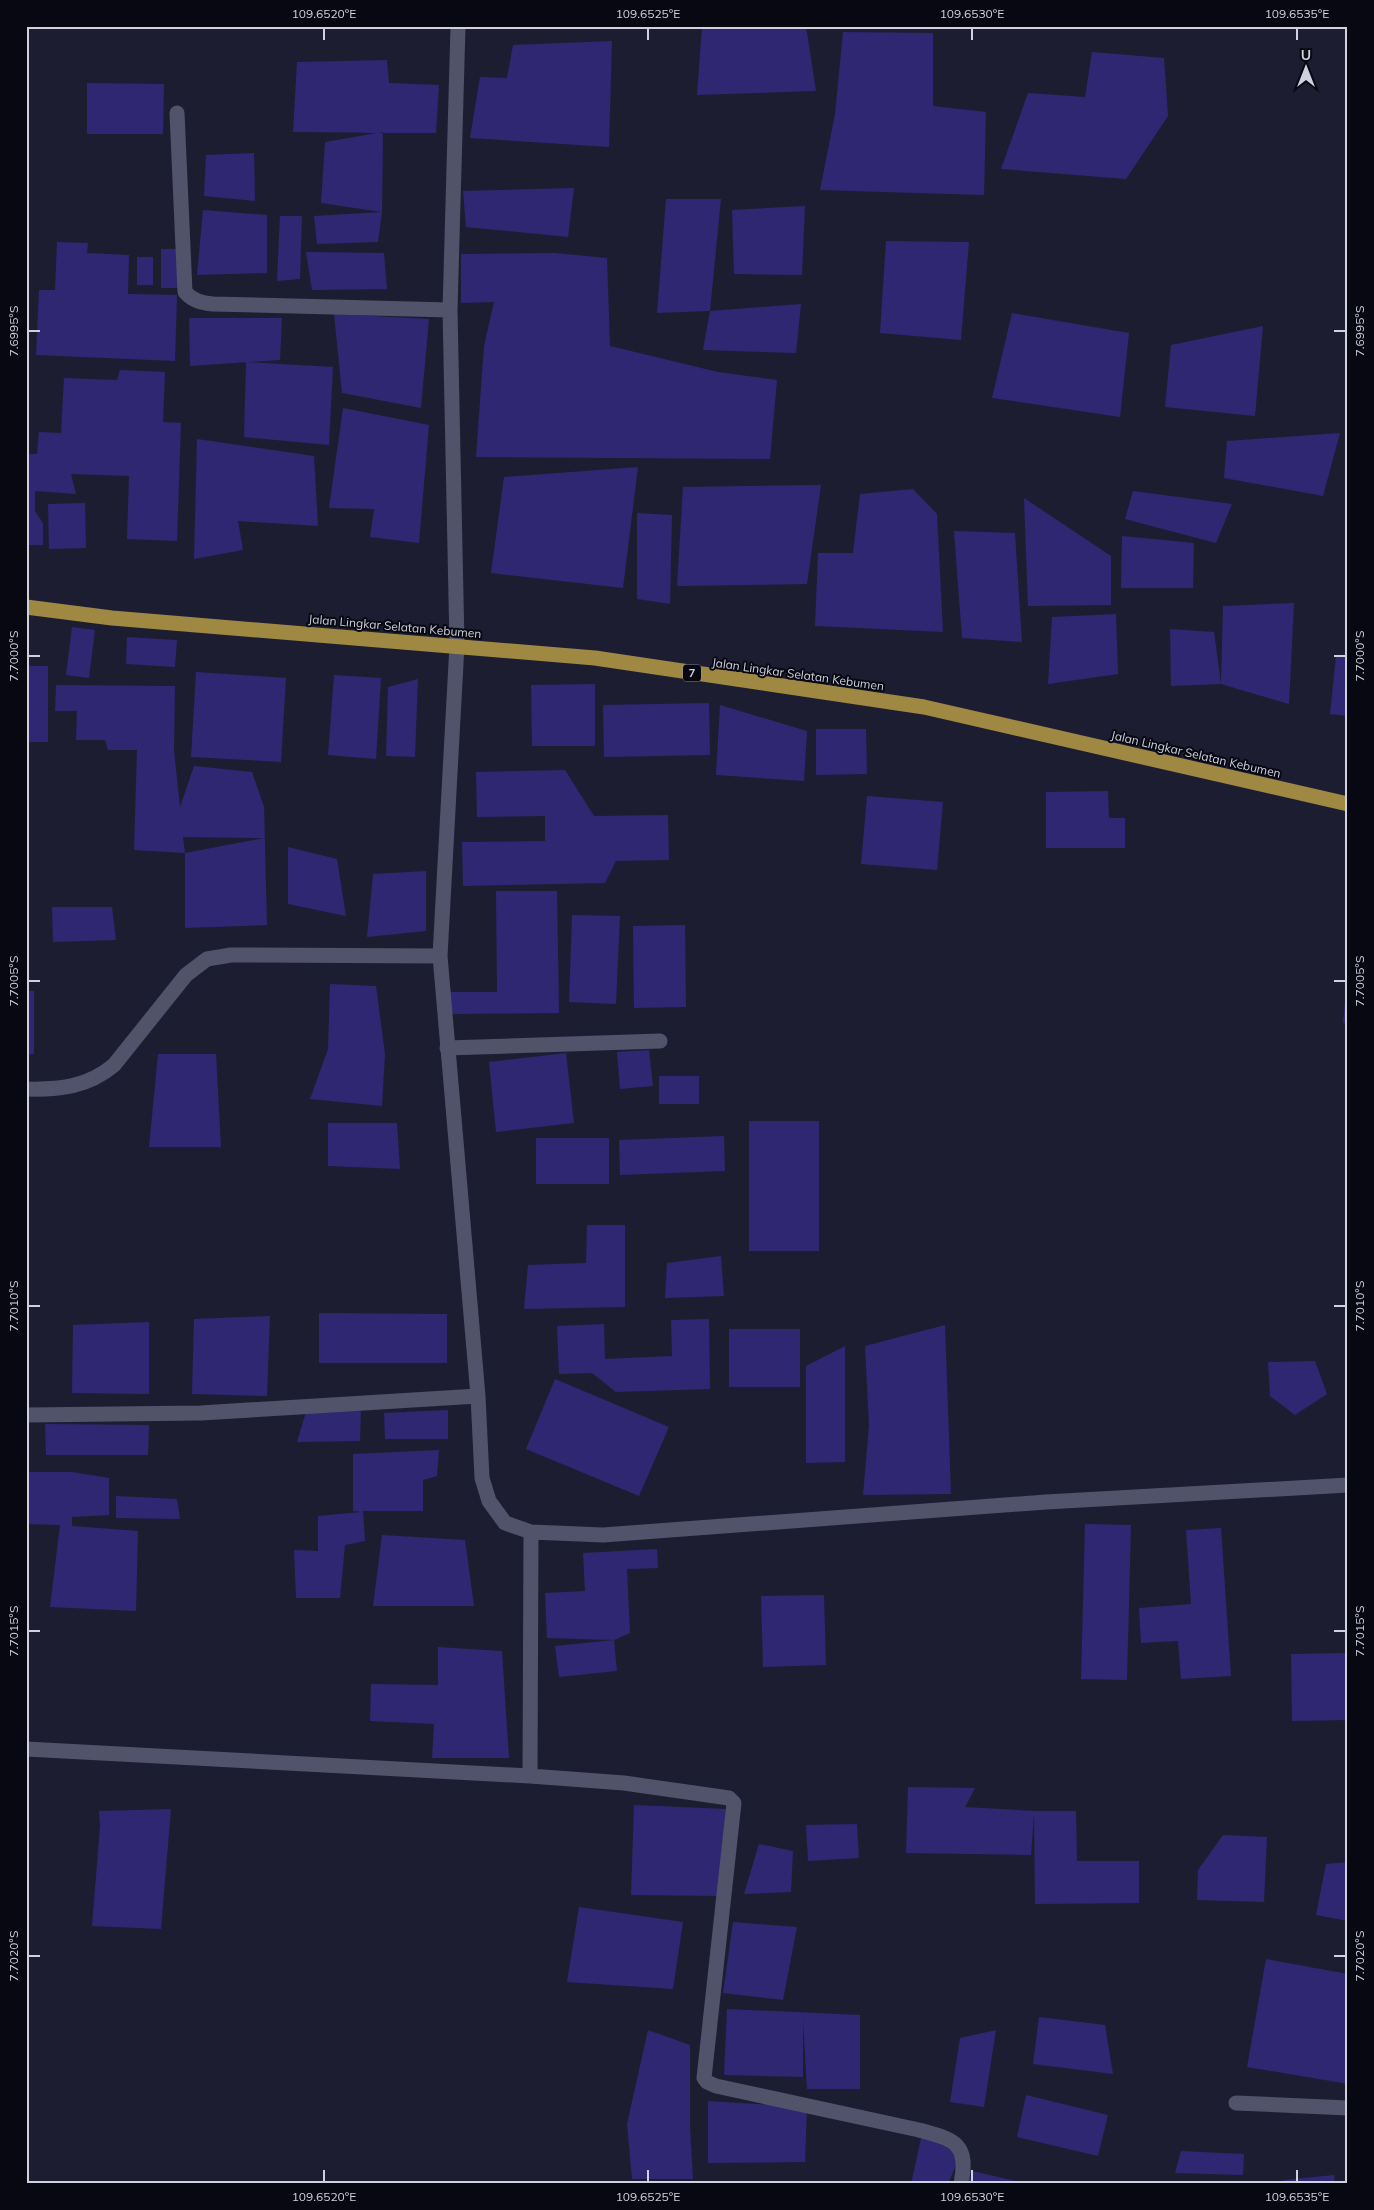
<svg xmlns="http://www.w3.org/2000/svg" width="1374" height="2210" font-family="Mulish,sans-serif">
<rect width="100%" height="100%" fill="#1d1d32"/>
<!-- building -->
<path fill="#2f2772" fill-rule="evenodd" d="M702,26H806L816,91L697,95Z
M843,32L933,33V106L986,112L984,195L820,190L835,114Z
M612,41L609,147L470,138L480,77L507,78L513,45Z
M1092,52L1164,58L1168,116L1126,179L1001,169L1028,93L1085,97Z
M387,60L389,83L439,85L436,133L293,132L297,62Z
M87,83L164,84L163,134H87Z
M383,132L382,212L321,203L325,142Z
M254,153L255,201L204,196L206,155Z
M574,188L568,237L466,227L463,191Z
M666,199H721L710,311L657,313Z
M805,206L802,275L734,274L732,210Z
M203,210L267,215V273L197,275Z
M382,212L378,242L317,244L314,216Z
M280,216H302L300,279L277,281Z
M886,241L969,242L961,340L880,333Z
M57,242L88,243L87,253L129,255L128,294L177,295L175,361L36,355L39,290H55Z
M161,249H179L178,288H161Z
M306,252L384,253L387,289L312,290Z
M555,253L607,258L610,346L718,372L777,380L770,459L476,457L484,346L494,302L461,303V254Z
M137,257H153V285H137Z
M801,304L796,353L703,350L710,311Z
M1012,313L1129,333L1120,417L992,398Z
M334,314L429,319L421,408L342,393Z
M189,318H282L280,360L190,366Z
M1263,326L1255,416L1165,407L1171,345Z
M246,362L333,367L329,445L244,437Z
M120,370L165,372L163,422L181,423L177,541L127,539L129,476L71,474L76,494L35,491V511L43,523V545H26V454H37L39,432L61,433L64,378L117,380Z
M343,408L429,425L419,543L370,537L374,509L329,508Z
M1340,433L1323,496L1224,478L1227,441Z
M197,439L314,456L318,526L238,521L243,550L194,559Z
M638,467L623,588L491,573L504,477Z
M821,485L807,584L677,586L683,487Z
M913,489L937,514L943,632L815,626L818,553H853L860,494Z
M1133,491L1232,504L1216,543L1125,519Z
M1024,498L1111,556V605L1028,606Z
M85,503L86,548L49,549L48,504Z
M637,513L672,515L670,604L637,599Z
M954,531L1015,533L1022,642L962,638Z
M1122,536L1194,543L1193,588H1121Z
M1294,603L1289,704L1221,684L1223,606Z
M1116,614L1118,674L1048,684L1052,617Z
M72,627L95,630L89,678L66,675Z
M1170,629L1214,632L1221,684L1171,686Z
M127,637L177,640L175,667L126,664Z
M1336,656L1348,657V716L1330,714Z
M26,666H48V742H26Z
M196,672L286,678L281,762L191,757Z
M334,675L381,678L376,759L328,755Z
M418,679L415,757L386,756L388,687Z
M595,684V746H532L531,685Z
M56,685L175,686L174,751L180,807L194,766L252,772L264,807L267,925L185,928V853L134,850L137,750H108L105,740H76L77,711H55ZM183,837L264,838L185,853Z
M709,703L710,755L604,757L603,705Z
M720,705L807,731L804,781L716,775Z
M816,729H866L867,774L816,775Z
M565,770L594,816L668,815L669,860L616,861L605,883L463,886L462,842L545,841V816L477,817L476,772Z
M1108,791L1109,818H1125V848H1046V792Z
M867,796L943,802L937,870L861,864Z
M288,847L337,859L346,916L288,904Z
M426,871V931L367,937L373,874Z
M496,891H557L559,1013L448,1014V992H497Z
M52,907H112L116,940L53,942Z
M572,915L620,916L616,1004L569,1002Z
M685,925L686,1007L634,1008L633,926Z
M330,984L376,986L385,1054L382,1106L310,1099L328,1049Z
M26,991H34V1054L26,1055Z
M1346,991H1348V1024L1343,1023Z
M649,1050L653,1086L620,1089L617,1052Z
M566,1053L574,1123L496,1132L489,1062Z
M158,1054H216L221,1147H149Z
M659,1076H699V1104H659Z
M749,1121H819V1251H749Z
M328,1123H397L400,1169L328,1166Z
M724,1136L725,1171L620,1175L619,1140Z
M536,1138H609V1184H536Z
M587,1225H625V1307L524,1309L528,1265L586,1263Z
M721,1256L724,1296L665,1298L667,1263Z
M319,1313L447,1314V1363H319Z
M270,1316L267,1396L192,1394L194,1319Z
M709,1319L710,1389L616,1392L592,1373L559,1374L557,1326L604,1324L605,1359L672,1356L671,1320Z
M149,1322V1394L72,1393L73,1325Z
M945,1325L951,1494L863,1495L869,1426L865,1346Z
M729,1329H800V1387H729Z
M845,1346V1462L806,1463V1366Z
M1315,1361L1327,1394L1295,1415L1270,1396L1268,1362Z
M555,1379L669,1427L639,1496L526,1449Z
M361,1409L360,1441L297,1442L306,1412Z
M448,1410V1439H385L384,1413Z
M45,1424L149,1425L148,1455H46Z
M439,1450L437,1476L423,1480V1511H363L365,1541L345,1545L340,1598H296L294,1550L318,1551V1516L361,1512L353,1511V1454Z
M26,1472H72L109,1478V1515L72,1517V1526L138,1531L136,1611L50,1607L60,1525L26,1524Z
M116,1496L177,1499L180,1519L116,1518Z
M1085,1524L1131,1525L1127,1680L1081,1679Z
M1221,1528L1231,1676L1181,1679L1178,1641L1141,1643L1139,1608L1191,1604L1186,1530Z
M382,1535L465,1540L474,1606H373Z
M657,1549L658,1568L627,1569L630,1633L614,1640L547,1638L545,1593L585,1591L583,1553Z
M824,1595L826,1665L763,1667L761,1596Z
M614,1640L617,1671L559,1677L555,1646Z
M438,1647L502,1651L509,1758H432L434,1724L370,1721L371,1684L438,1685Z
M1348,1653V1720L1292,1721L1291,1654Z
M908,1787L975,1788L965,1807L1034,1811H1076L1077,1861H1139V1903L1035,1904L1034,1814L1031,1855L906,1853Z
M634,1805L726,1809L721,1896L631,1895Z
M171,1809L161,1929L92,1926L100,1826L99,1811Z
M857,1824L859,1858L808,1861L806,1825Z
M1223,1835L1267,1837L1264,1902L1197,1900L1198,1870Z
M759,1844L793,1851L791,1892L744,1894Z
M1348,1862V1921L1316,1915L1326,1864Z
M579,1907L683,1922L673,1989L567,1982Z
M733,1922L797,1927L783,2000L723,1993Z
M1266,1959L1348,1974V2084L1247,2067Z
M727,2009L860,2015V2089H807L803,2020V2077L724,2075Z
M1039,2017L1105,2025L1113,2074L1033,2064Z
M648,2030L690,2045V2127L693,2179H632L627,2124Z
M996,2030L984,2107L950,2102L960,2038Z
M1026,2095L1108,2115L1098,2156L1017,2137Z
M708,2101L807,2107L805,2162L708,2163Z
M922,2134L960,2155L948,2184H911Z
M1181,2151L1244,2154L1243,2175L1175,2173Z
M972,2171L1024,2183V2184H969Z
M1334,2175L1335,2184H1284V2180Z
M1261,2181V2184H1236V2182Z"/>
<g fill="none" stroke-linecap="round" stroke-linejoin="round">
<!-- lane -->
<path stroke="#51536b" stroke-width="15" d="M1236,2103L1348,2108"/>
<!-- street -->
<path stroke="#51536b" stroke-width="15" d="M458,26L450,310L457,645L440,956L478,1396L482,1478L489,1501L505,1523L531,1532L603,1535L1046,1502L1348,1485
M177,113L185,292C193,301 202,303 213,304L450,310
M447,1048L660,1041
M26,1089C59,1090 88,1087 114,1065L186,975L207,959L231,955L440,956
M26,1415L201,1413L478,1396
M531,1532L530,1776L624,1783L729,1798L734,1803L704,2078L707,2082L716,2086L919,2130C955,2140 969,2143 961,2184
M26,1749L530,1776"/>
<!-- highway -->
<path stroke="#9e8842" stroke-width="15" d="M26,607L112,618L595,658L924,707L1348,804"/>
</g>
<!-- ticks -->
<path fill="none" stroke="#cfd1df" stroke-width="2" d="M324,28V40M648,28V40M972,28V40M1297,28V40M28,331H40M1334,331H1346M28,656H40M1334,656H1346M28,981H40M1334,981H1346M28,1306H40M1334,1306H1346M28,1631H40M1334,1631H1346M28,1956H40M1334,1956H1346M324,2170V2182M648,2170V2182M972,2170V2182M1297,2170V2182"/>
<g text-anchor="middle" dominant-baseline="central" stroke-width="4" stroke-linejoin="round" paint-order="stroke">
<!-- shield labels -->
<rect fill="#080812" stroke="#9395a2" stroke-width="1" x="683" y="664.5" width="18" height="17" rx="4"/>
<g font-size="11" font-weight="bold" fill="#cfd1df">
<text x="692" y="673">7</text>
</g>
<!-- street labels -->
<g font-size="12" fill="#cfd1df" stroke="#080812">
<text transform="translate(395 626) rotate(5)">Jalan Lingkar Selatan Kebumen</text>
<text transform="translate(798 674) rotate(8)">Jalan Lingkar Selatan Kebumen</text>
<text transform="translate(1196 754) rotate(13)">Jalan Lingkar Selatan Kebumen</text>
</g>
</g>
<!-- border -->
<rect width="1374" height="2210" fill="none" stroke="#080812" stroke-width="55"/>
<!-- north arrow -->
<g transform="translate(1306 68)" stroke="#080812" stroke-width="4" paint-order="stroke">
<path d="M0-4L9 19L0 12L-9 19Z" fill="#cfd1df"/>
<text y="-8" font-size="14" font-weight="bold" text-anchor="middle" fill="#cfd1df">U</text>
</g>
<rect x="28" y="28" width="1318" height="2154" fill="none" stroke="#cfd1df" stroke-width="2"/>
<g font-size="12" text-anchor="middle" fill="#cfd1df">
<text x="324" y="18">109.6520°E</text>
<text x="648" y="18">109.6525°E</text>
<text x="972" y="18">109.6530°E</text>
<text x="1297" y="18">109.6535°E</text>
<text transform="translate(14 331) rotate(-90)" y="4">7.6995°S</text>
<text transform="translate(1360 331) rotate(-90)" y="4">7.6995°S</text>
<text transform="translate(14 656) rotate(-90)" y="4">7.7000°S</text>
<text transform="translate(1360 656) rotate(-90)" y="4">7.7000°S</text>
<text transform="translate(14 981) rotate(-90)" y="4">7.7005°S</text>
<text transform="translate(1360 981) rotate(-90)" y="4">7.7005°S</text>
<text transform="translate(14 1306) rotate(-90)" y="4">7.7010°S</text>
<text transform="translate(1360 1306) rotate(-90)" y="4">7.7010°S</text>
<text transform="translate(14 1631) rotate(-90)" y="4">7.7015°S</text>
<text transform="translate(1360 1631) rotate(-90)" y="4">7.7015°S</text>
<text transform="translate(14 1956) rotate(-90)" y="4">7.7020°S</text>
<text transform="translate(1360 1956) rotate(-90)" y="4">7.7020°S</text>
<text x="324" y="2201">109.6520°E</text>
<text x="648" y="2201">109.6525°E</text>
<text x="972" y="2201">109.6530°E</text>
<text x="1297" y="2201">109.6535°E</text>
</g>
</svg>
